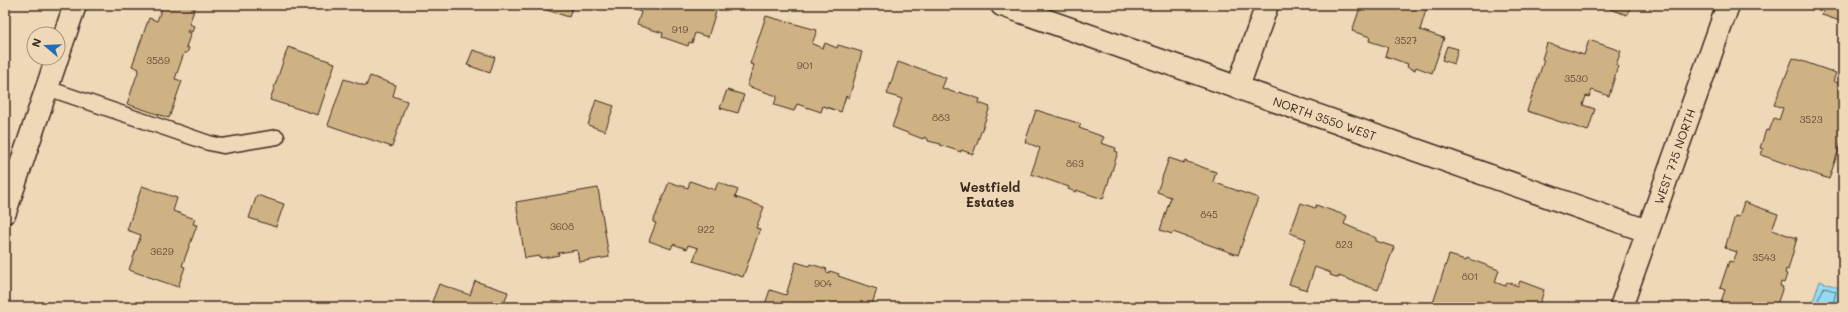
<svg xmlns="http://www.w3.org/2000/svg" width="1848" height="312" font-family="Mali,sans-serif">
<rect width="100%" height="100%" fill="#efd8b7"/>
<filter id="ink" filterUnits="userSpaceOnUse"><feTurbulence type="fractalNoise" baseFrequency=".025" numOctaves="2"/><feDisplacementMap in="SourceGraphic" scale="8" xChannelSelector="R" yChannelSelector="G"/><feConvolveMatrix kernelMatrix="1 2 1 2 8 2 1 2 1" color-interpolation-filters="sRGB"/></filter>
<g filter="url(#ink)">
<!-- water -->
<path fill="#93dbf5" stroke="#70949f" d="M1820,281L1842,289L1836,307H1811Z"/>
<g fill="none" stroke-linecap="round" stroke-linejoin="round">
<!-- shore -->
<path stroke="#5e7174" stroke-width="1" d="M1815,307L1824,287L1836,292L1832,307"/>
</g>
<!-- building -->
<path fill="#cfb284" stroke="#3b2a1e" d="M163,5H196L189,24L194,26L192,32L188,30L187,32L191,33L186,47L189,48L187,53H184L175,79L182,81L169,118L127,104L139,69L132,66L149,18L157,21Z
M523,5H573L569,17L537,7V8Z
M622,5H718L708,37L695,33L692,43L689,42L688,46L662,37L663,33L637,25L641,12Z
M1361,5H1426L1425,9L1426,10L1420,30L1444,38L1432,73L1416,67L1415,70L1407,67L1408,64L1385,56L1388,47L1369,41L1370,37L1352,31Z
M1599,5H1631L1627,15Z
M1822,5H1843V22L1822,15L1823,11L1821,10Z
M766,16L817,30L812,44L823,48L825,43L837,48L838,45L862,52L849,98L846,96L841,112L823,106L821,112L797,104L794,111L774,105L777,96L747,86L754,65L750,64Z
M1589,40L1621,51L1616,65L1618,66L1609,96L1592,90L1589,97L1586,96L1583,105L1595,109L1588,131L1527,111L1544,60L1542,59L1547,43L1584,55Z
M1447,46L1458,49L1454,64L1442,60Z
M288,47L335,63L318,115L270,100Z
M473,50L495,57L490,73L467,65Z
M1793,58L1836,73L1833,81L1843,85V137L1829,179L1761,155L1763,149L1760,148L1766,130L1769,131L1774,118L1779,120L1783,108L1774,105Z
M898,62L912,67L913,66L946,78L942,88L958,94L959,92L980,99L979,103L990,107L973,154L961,150V152L940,145L941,144L928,141V139L924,137L923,139L892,127L902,99L887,94Z
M370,76L396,85L393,96L407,101L392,147L328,125L344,79L366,86Z
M727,90L744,95L738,113L720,108Z
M596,100L614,106L605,131L588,125Z
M1036,110L1081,124L1079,128L1104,137L1101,143L1116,148L1115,151L1118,152L1103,199L1076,190V192L1068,189L1069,187L1031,174L1040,148L1025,142Z
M1169,158L1184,163L1185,161L1216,172L1213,182L1258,198L1238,255L1173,232L1172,234L1160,230L1171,197L1157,192Z
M690,181L715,190L718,182L738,190L735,197L764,207L756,228L760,229L743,277L693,261L698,248L688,245L687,249L673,244L671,249L649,241L656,223L653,222L669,182L688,188Z
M142,186L177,198L173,211L195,219L193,224L197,225L182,266L185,267L178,287L129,270L141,235L127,230Z
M598,188L609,257L579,262L577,250L558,253L559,255L549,257L540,258V256L525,258L516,202Z
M257,195L284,204L276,227L249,218Z
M1744,202L1778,214L1772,230L1797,238L1788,270L1786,269L1785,273L1787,274L1784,283L1781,282L1780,286L1783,287L1776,307H1736L1721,302L1725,290L1720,288L1729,261L1733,262L1737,252L1725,248L1735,216L1739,217Z
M1301,203L1315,208L1316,205L1347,216L1344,224L1376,238V241L1394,247L1378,290L1339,276V278L1330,275L1331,273L1315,267L1307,290L1289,284L1306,239L1290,233Z
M1449,255L1466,260L1467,258L1499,270L1495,282L1505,286L1507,282L1518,286L1520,281L1544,290L1539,307H1436L1437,304L1433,303Z
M796,262L809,266L810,264L827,269L826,272L829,273L830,271L839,274L838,276L877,289L871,307H764L770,290L786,295Z
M475,281L508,292L503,307H430L439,284L470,295Z"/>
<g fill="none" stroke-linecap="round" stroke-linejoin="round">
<!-- lane casing -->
<g stroke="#3b2a1e" stroke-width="17">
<path id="lane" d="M47,88L209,143L223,146L277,137"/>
</g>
<!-- street casing -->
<g stroke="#3b2a1e" stroke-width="25">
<g id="street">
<path id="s1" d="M1002,5L1647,231"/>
<path d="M1238,87L1267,5"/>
<path id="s2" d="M1621,307L1728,5"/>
</g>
</g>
<!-- secondary casing -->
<g stroke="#3b2a1e" stroke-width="25">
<path id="secondary" d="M58,55L75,5
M5,212L57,58"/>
</g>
<!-- lane -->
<use href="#lane" stroke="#efd8b7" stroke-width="14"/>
<!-- street -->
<use href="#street" stroke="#efd8b7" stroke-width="22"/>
<!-- secondary -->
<use href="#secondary" stroke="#efd8b7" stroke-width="22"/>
</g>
</g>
<g text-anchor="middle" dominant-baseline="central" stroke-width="3" stroke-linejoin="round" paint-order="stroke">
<!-- number labels -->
<g font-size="10" fill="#604c38">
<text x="680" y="29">919</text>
<text x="1406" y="40">3527</text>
<text x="158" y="60">3589</text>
<text x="805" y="65">901</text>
<text x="1576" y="78">3530</text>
<text x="941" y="117">883</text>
<text x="1811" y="119">3523</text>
<text x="1075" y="163">863</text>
<text x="1209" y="214">845</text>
<text x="562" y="226">3608</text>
<text x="706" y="229">922</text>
<text x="1344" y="244">823</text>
<text x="162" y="251">3629</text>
<text x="1764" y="257">3543</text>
<text x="1470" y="276">801</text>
<text x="823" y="283">904</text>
</g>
<!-- street labels -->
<g font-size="12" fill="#3b2a1e" stroke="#efd8b7">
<text stroke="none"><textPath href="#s1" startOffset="342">NORTH 3550 WEST</textPath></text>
<text stroke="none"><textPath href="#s2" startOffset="160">WEST 775 NORTH</textPath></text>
</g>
<!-- neighbourhood labels -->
<g font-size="13" font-weight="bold" fill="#3b2a1e" stroke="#efd8b7">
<text x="990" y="186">Westfield<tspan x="990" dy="15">Estates</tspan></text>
</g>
</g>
<!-- margin -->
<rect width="1848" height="312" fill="none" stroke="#efd8b7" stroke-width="20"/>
<rect x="10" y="10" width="1828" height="292" fill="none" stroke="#3b2a1e" stroke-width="1.5" filter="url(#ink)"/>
<!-- north arrow -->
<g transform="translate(46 46) rotate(289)"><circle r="19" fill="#efd8b7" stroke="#a7927a"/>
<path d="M0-3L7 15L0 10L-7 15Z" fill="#1f6fb2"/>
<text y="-6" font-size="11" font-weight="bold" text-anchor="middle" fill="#3b2a1e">N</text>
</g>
</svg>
